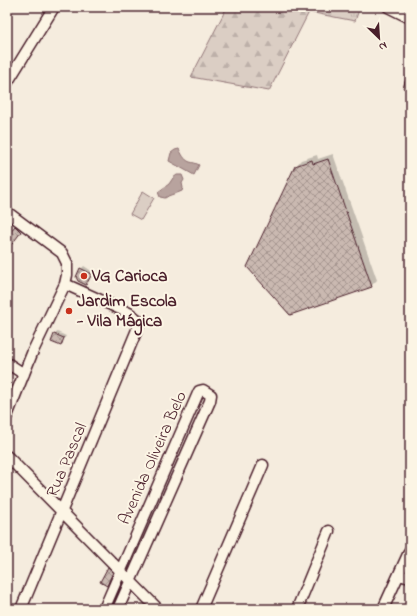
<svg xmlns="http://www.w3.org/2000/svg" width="417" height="616" font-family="'Indie Flower',sans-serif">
<defs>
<pattern id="grass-tufts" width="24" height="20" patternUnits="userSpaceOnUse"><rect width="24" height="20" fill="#dbcec4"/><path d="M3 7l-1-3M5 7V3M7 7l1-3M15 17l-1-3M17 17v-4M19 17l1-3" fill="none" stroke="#bdb0a9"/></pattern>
<pattern id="forest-firs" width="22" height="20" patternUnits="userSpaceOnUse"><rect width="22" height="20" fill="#dbcec4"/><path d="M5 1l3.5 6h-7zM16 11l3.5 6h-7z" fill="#bdb0a9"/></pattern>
<pattern id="building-cross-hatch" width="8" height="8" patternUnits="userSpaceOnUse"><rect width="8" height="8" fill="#cab9b1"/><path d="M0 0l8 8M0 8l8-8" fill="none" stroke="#a69690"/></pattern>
</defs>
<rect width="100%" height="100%" fill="#f5ecde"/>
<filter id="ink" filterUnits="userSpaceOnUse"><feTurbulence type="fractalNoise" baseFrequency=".025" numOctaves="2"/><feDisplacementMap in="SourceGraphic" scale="8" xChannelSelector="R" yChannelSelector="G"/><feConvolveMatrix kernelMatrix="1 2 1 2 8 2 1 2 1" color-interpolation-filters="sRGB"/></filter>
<g filter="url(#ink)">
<!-- grass -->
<path fill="url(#grass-tufts)" stroke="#927678" d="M283,7H360L355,21Z"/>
<!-- forest -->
<path fill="url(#forest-firs)" stroke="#927678" d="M227,7H283L309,12L269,91L191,77Z"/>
<!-- pitch -->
<path fill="#dbcec4" stroke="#927678" d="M143,191L154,198L141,220L130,214Z"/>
<!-- water -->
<path fill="#b8a39e" stroke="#8c6e70" d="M179,149C182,154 184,160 190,162C194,163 196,163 199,165L194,175L169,161L171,153L175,150Z
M177,175H182L184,180L182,183L183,188L182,191C176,194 170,194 165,198L160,197L158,192L169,184L173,178Z"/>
<!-- shadow -->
<path fill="#0003" d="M333,154L377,280L371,286L296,166L301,160L317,155L318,159Z
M18,224L23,229L14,240H7V238Z
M84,266L93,272L86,284L81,269Z
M57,332L66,336L61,345L55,335Z
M111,566L115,570L109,582L107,585L109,568Z"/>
<!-- building -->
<path fill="url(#building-cross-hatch)" stroke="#4a1f2b" d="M409,69H410V90L403,88Z
M328,159L372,287L290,315L247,267L295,166L312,160L313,164Z
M15,226L21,232L12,244L7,241V236Z
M80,268L92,274L86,285L78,281L76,277Z
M54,334L64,338L61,346L51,342Z
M108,567L113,572L107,586L100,582Z"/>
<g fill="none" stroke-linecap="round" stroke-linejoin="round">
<!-- minor casing -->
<g stroke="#4a1f2b" stroke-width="13">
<path id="minor" d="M388,7L410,18
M7,83L54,7
M7,212L62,253L67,263V275L65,284L33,351L7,416
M7,363L24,374
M7,456L158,609
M399,575L410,578
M21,609L139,325L138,320L129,313L65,284
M104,609L199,391L203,390L211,395L210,401L118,609
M201,609L263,465
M297,609L329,531
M383,609L410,550"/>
</g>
<!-- minor -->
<use href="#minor" stroke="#fcf5e5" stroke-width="10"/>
</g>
</g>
<!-- markers -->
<g fill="#c8321e" stroke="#fcf5e5" stroke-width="1.5">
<circle cx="84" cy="276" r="4"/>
<circle cx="69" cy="311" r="4"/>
</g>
<g text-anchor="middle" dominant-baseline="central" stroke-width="4" stroke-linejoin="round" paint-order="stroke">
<!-- poi labels -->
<g font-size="17" font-weight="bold" fill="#4a1f2b" stroke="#fcf5e5" text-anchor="start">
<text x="92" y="276">VG Carioca</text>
<text x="77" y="301">Jardim Escola<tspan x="77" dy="20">- Vila Mágica</tspan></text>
</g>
<!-- street labels -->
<g font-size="17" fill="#4a1f2b" stroke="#fcf5e5">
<text transform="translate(153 458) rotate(-66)">Avenida Oliveira Belo</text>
<text transform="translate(67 460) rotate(-67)">Rua Pascal</text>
</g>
</g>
<!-- margin -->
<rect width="417" height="616" fill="none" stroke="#fcf5e5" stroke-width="24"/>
<rect x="12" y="12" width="393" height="592" fill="none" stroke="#4a1f2b" stroke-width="1.5" filter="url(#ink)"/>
<!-- north arrow -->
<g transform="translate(379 38) rotate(155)" stroke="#fcf5e5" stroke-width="3" paint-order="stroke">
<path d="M0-3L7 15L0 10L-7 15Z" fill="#4a1f2b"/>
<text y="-6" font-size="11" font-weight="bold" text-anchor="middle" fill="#4a1f2b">N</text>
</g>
</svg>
